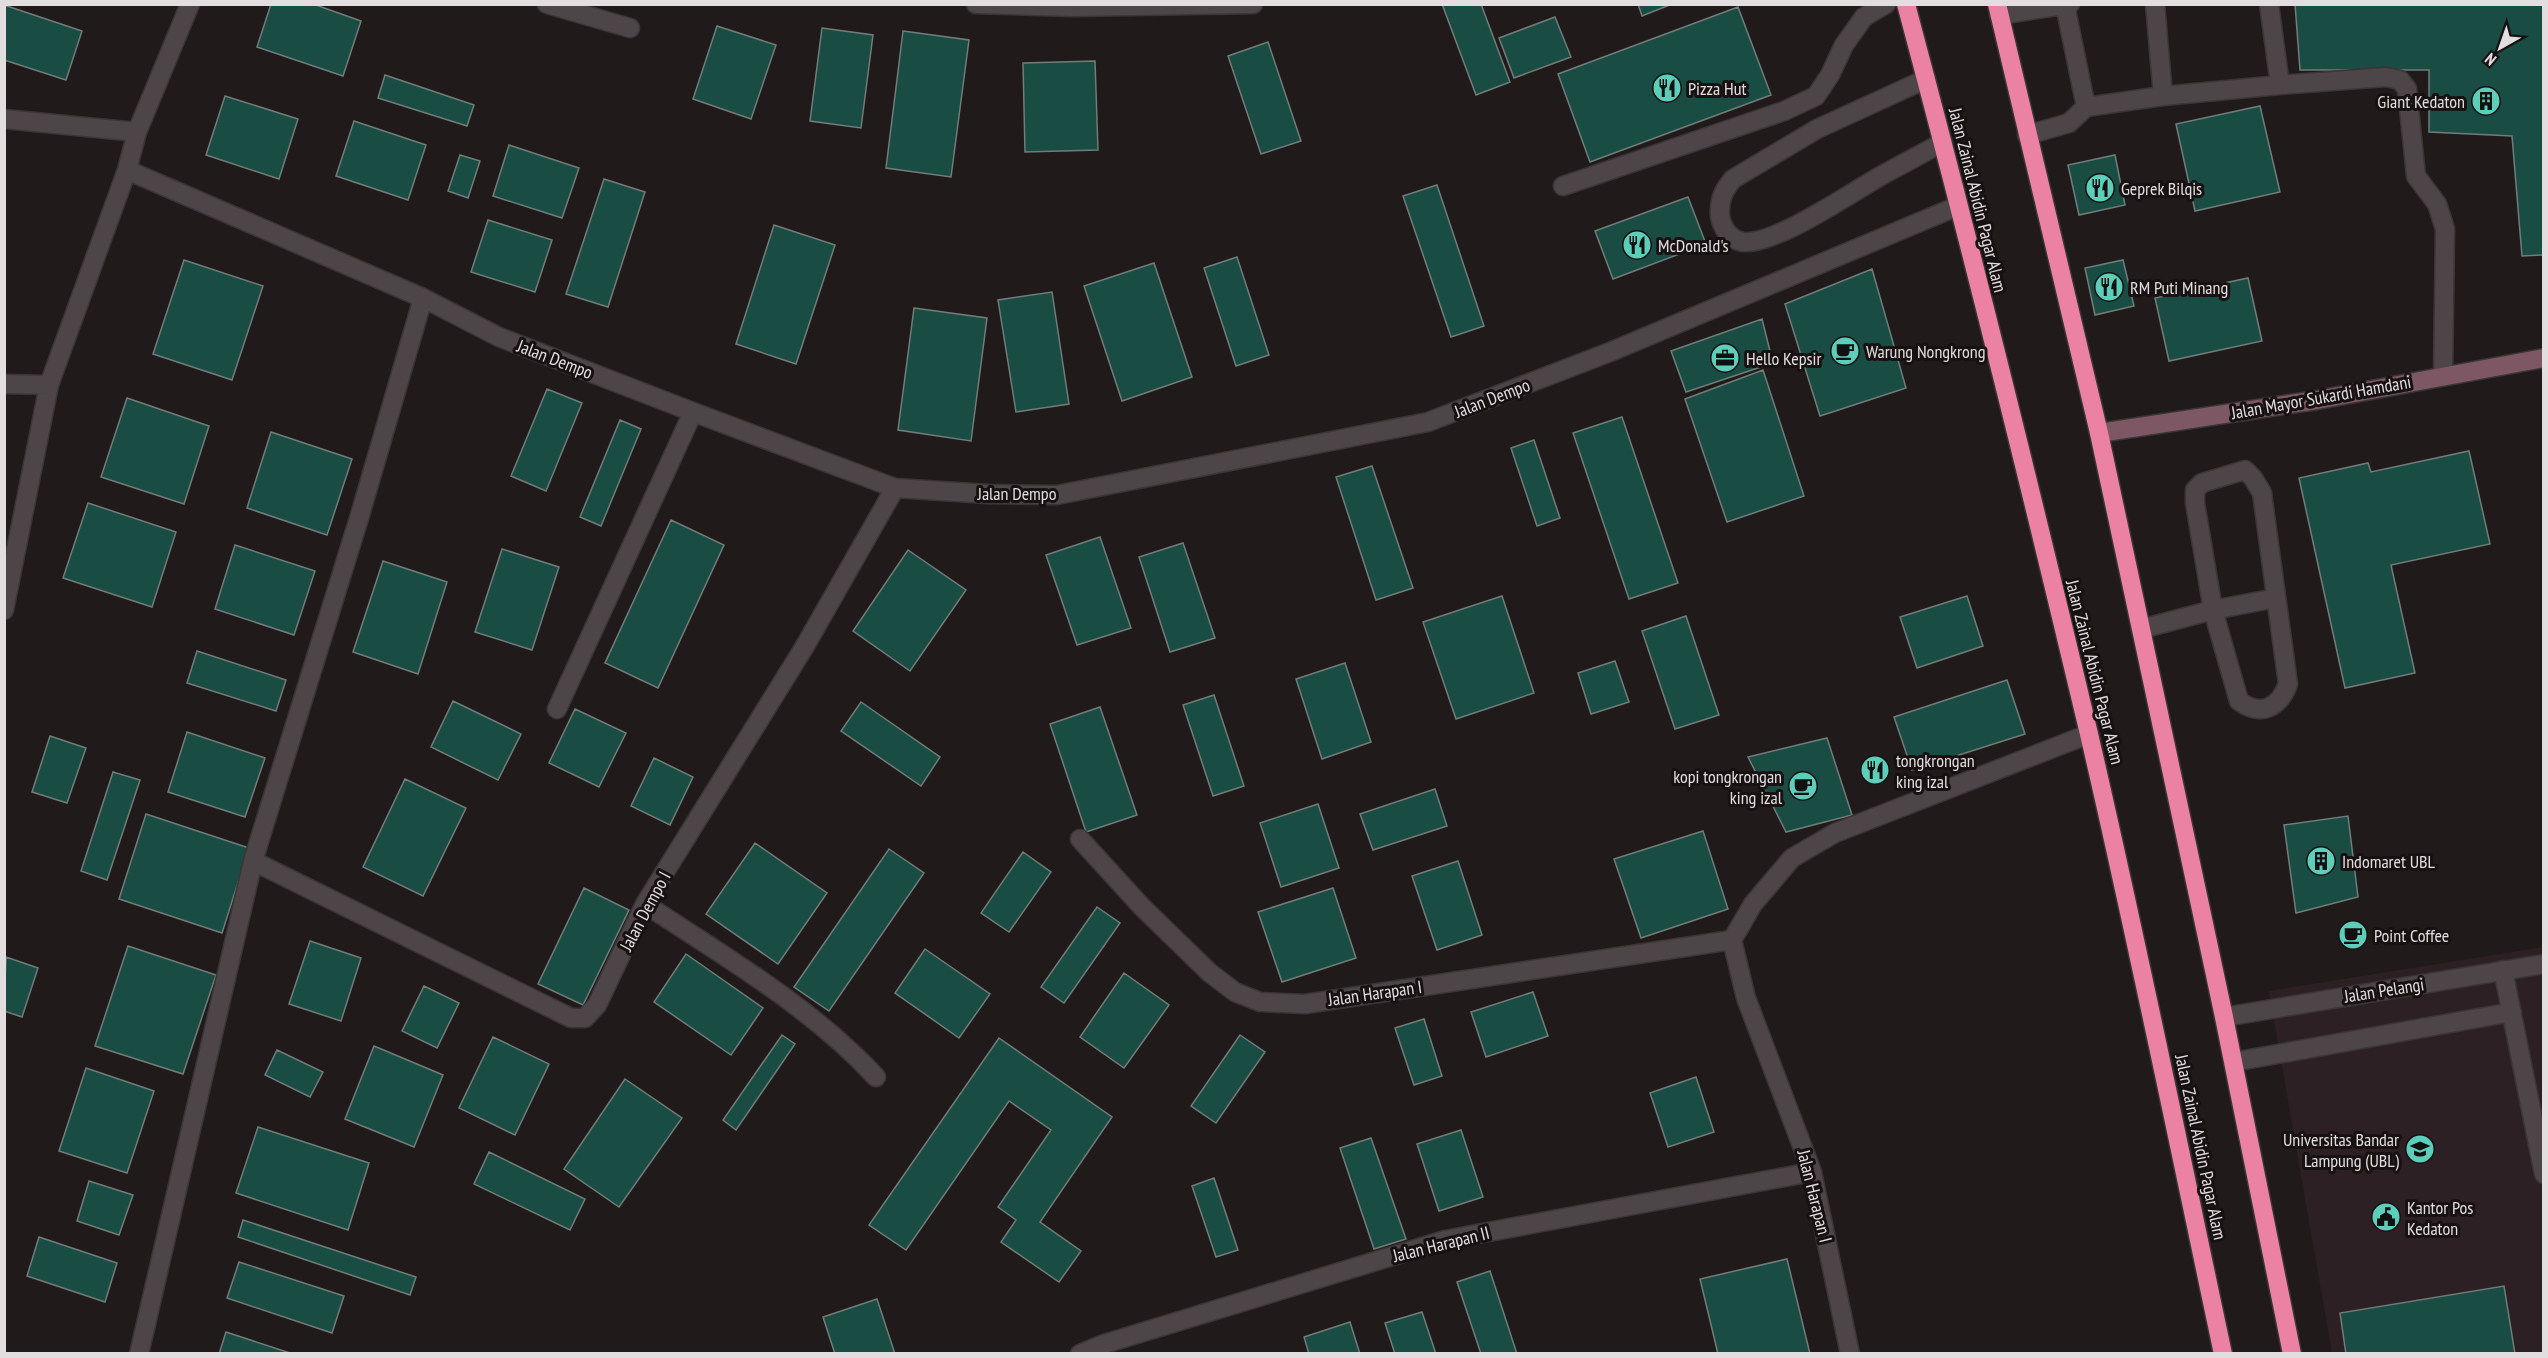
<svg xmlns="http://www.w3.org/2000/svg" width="2548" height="1358" font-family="'PT Sans Narrow',sans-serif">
<rect width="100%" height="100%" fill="#201a1b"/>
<!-- built -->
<path fill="#2d2024" d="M2543,947V1353H2332L2269,991Z"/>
<!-- building -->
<path fill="#194c43" stroke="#727c79" stroke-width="1.5" d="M271,4H313L361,21L343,76L257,47Z
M1442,4H1481L1510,82L1476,95Z
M1638,4H1672L1642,16Z
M2295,4H2544V255L2522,256L2512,136L2429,132V70H2300Z
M4,5L82,31L66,80L4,60Z
M1738,7L1771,95L1590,162L1558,74Z
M1555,17L1571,57L1514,78L1499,38Z
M717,26L776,45L751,119L693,99Z
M822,28L873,35L861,128L810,121Z
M903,31L969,40L951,177L886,168Z
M1268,42L1301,141L1261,154L1228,56Z
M1095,61L1098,150L1025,152L1023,63Z
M385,75L474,105L467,126L378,98Z
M225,96L298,119L279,179L206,155Z
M2260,106L2280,192L2195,211L2176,124Z
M354,121L426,145L408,200L336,176Z
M509,145L579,168L562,218L493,196Z
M460,155L480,161L468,198L448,191Z
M2115,155L2125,205L2079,215L2068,165Z
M604,179L645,192L608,307L566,294Z
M1437,185L1484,326L1451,337L1403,196Z
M1688,197L1706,244L1613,279L1595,231Z
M488,220L552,240L535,292L471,272Z
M774,225L835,245L796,364L736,344Z
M1237,257L1269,355L1236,366L1204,268Z
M184,260L263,286L232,380L153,354Z
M2123,260L2134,306L2095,315L2085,268Z
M1154,263L1192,377L1122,401L1084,286Z
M1872,269L1906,388L1820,416L1785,304Z
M2248,278L2262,341L2169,361L2155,298Z
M1052,292L1069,404L1016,412L998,300Z
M914,308L987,318L971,441L898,430Z
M1762,319L1773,363L1686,392L1671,351Z
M1763,370L1804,496L1727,522L1685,399Z
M547,389L582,403L546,491L511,476Z
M127,398L209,426L184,504L101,477Z
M1622,417L1678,583L1629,599L1573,433Z
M620,420L641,429L601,526L580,517Z
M271,432L352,459L327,535L247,508Z
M1534,440L1560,518L1537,526L1511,448Z
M2469,451L2490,544L2391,565L2415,673L2345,688L2299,478L2368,463L2371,472Z
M1372,466L1413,588L1376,600L1336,477Z
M88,503L176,532L152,607L63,578Z
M671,520L724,545L658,688L605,663Z
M1100,537L1131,628L1077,645L1046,555Z
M1183,543L1215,638L1170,652L1139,557Z
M235,545L315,571L294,635L215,609Z
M502,549L559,567L532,650L475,632Z
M908,550L966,590L910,671L853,631Z
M383,561L447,582L418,674L353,652Z
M1502,596L1534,693L1456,719L1423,622Z
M1967,596L1983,646L1917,668L1900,617Z
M1686,616L1719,715L1675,729L1642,631Z
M197,651L286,680L276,711L187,683Z
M1615,661L1629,702L1591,714L1578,673Z
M1345,663L1371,742L1322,759L1296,679Z
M2007,680L2025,734L1912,770L1894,717Z
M1214,695L1244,786L1213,796L1183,705Z
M453,701L521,734L498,780L431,747Z
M861,702L940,757L921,786L841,731Z
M1100,707L1137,815L1086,832L1050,724Z
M575,709L626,733L599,787L549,763Z
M187,732L265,758L245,817L168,792Z
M50,736L86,748L67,803L32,792Z
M1827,738L1852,815L1786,832L1748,757Z
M654,758L693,777L670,825L631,806Z
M113,772L140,780L107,880L81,871Z
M405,779L466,808L423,896L363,867Z
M1435,789L1447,826L1373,850L1360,814Z
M1318,804L1339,868L1281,887L1260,823Z
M146,814L249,848L222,933L119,899Z
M2348,816L2358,897L2296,913L2284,825Z
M1703,831L1728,909L1641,938L1614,859Z
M755,843L827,893L778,964L706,914Z
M889,849L924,873L829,1011L794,987Z
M1023,852L1051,872L1009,932L981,913Z
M1458,861L1482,935L1437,950L1412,876Z
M584,888L629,910L583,1005L538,984Z
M1333,888L1356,958L1282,982L1258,912Z
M1097,907L1120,923L1064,1003L1041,987Z
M310,941L361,958L341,1021L289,1004Z
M128,946L216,975L183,1074L95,1046Z
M925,949L990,994L959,1038L895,993Z
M686,954L763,1008L731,1055L654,1002Z
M6,957L38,968L22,1017L4,1011Z
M1124,973L1169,1005L1124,1068L1080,1037Z
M424,986L459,1003L437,1048L402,1031Z
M1533,992L1548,1036L1486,1057L1471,1012Z
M1424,1019L1442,1076L1414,1085L1395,1028Z
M782,1035L795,1044L736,1130L723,1120Z
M1240,1035L1265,1052L1216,1123L1191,1106Z
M493,1037L549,1064L515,1135L459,1108Z
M999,1038L1112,1117L1040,1222L1081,1251L1059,1282L1001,1242L1016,1220L998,1207L1051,1130L1009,1101L906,1250L869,1225Z
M374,1046L443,1075L414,1147L345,1119Z
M277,1050L323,1072L310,1097L265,1075Z
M86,1068L154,1091L127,1173L59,1151Z
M1696,1077L1714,1132L1668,1147L1650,1093Z
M625,1079L682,1118L619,1207L564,1169Z
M258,1127L369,1163L348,1230L236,1193Z
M1461,1130L1483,1197L1439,1211L1417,1144Z
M1371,1138L1406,1239L1374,1249L1340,1148Z
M489,1152L585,1199L570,1230L474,1184Z
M1214,1178L1238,1250L1216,1257L1192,1186Z
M89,1181L133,1195L119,1235L77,1221Z
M243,1220L416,1277L410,1295L238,1237Z
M39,1237L117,1263L105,1302L27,1276Z
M1787,1259L1810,1354H1718L1700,1279Z
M239,1262L344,1296L332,1333L227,1298Z
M1490,1271L1517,1354H1481L1457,1282Z
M2504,1286L2515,1354H2346L2340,1313Z
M877,1299L895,1354H835L823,1317Z
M1422,1312L1436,1354H1395L1385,1323Z
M1350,1322L1360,1354H1309L1304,1337Z
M226,1332L293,1354H219Z"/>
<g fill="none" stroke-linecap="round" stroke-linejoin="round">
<!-- lane casing -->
<g stroke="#3a3536" stroke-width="21">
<path id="lane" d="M2155,4L2163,96
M2065,5L2086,107
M1999,15L2070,4
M1926,79L1817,129L1733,179C1723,191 1719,200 1720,216C1722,228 1730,240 1743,242C1775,245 1849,194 1879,177C1900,165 1922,154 1943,142
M2280,85L2386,77L2400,80L2407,89L2416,176L2437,204L2445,229L2443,376
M2027,135L2069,123L2086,107L2163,96L2280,85L2269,4
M1563,186L1784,111L1816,96L1830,75L1844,45L1864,17L1886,4
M2245,470L2253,478L2262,493L2288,684C2279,708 2261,717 2239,701L2213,610L2195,503V490L2202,483Z
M2141,629L2213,610L2276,598
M2503,970L2544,1174
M2233,1062L2512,1012"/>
</g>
<!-- street casing -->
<g stroke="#3a3536" stroke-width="21">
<path id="street" d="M547,4L630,28
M976,4L1071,7L1253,4
M4,119L137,132
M127,170L423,298L499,337L693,412L895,488L988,494L1057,495L1428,422L1610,352L1958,206
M4,384L49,385
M4,610L49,385L127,170L137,132L190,4
M557,709L693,412
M1080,839L1142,907L1210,973L1235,992L1260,1002L1305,1004L1732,940
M253,861L571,1018H585L597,1005L645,904L805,646L895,488
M645,904C725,957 810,1006 876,1077
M2224,1017L2544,964
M139,1354L253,861L360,515L423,298
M1080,1354L1104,1344L1445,1240L1812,1172
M1850,1354L1812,1172L1746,998L1732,940L1753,904L1792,858L1835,833L2089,734"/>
</g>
<!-- secondary casing -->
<g stroke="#3a3536" stroke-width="21">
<path id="secondary" d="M2099,433L2317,400L2544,358"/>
</g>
<!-- highway casing -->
<g stroke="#3a3536" stroke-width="21">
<path id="highway" d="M1906,4C1971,247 2031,490 2089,734C2137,940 2179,1147 2223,1354
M1997,4L2099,433L2224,1017L2292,1354"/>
</g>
<!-- lane -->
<use href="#lane" stroke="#4d4547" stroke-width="18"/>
<!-- street -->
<use href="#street" stroke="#4d4547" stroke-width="18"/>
<!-- secondary -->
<use href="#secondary" stroke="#7d5763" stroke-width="18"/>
<!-- highway -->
<use href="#highway" stroke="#ec82a3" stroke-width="18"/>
</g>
<!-- icons -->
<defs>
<g id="restaurant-disc" transform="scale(1.5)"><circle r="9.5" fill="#5cceba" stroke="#171112"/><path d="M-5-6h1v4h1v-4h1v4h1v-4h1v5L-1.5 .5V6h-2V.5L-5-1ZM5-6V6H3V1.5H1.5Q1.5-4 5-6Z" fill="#111"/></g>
<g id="building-disc" transform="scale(1.5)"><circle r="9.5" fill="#5cceba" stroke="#171112"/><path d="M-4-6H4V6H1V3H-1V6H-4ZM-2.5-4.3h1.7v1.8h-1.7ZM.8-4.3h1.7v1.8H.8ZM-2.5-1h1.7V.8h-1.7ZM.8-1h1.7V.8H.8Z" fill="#111"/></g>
<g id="cafe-disc" transform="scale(1.5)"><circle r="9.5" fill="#5cceba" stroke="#171112"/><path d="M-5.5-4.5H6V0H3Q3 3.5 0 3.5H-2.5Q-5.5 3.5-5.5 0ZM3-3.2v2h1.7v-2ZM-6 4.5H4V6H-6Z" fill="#111"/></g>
<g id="office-disc" transform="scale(1.5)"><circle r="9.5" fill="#5cceba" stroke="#171112"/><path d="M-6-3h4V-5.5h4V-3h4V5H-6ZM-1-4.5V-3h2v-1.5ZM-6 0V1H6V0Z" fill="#111"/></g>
<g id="university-disc" transform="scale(1.5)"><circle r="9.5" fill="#5cceba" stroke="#171112"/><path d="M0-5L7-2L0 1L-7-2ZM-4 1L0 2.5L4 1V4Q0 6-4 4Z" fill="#111"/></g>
<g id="civic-disc" transform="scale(1.5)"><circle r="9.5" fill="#5cceba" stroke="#171112"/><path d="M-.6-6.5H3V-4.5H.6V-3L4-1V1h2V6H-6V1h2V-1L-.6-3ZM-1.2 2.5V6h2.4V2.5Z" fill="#111"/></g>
</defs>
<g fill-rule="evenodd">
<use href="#restaurant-disc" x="1667" y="88"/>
<use href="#building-disc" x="2486" y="101"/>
<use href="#restaurant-disc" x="2100" y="188"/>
<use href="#restaurant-disc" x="1637" y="245"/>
<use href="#restaurant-disc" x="2109" y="287"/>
<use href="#cafe-disc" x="1845" y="351"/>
<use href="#office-disc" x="1725" y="358"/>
<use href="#restaurant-disc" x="1875" y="770"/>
<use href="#cafe-disc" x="1803" y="786"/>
<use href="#building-disc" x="2321" y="861"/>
<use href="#cafe-disc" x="2353" y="935"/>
<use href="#university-disc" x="2420" y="1149"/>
<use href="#civic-disc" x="2386" y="1217"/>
</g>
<g text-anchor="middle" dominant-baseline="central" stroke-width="6" stroke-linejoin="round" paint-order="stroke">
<!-- poi labels -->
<g font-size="18" fill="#e2ddde" stroke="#171112" text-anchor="start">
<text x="1688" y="88">Pizza Hut</text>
<text x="2465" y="101" text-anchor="end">Giant Kedaton</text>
<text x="2121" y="188">Geprek Bilqis</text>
<text x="1658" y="245">McDonald's</text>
<text x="2130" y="287">RM Puti Minang</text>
<text x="1866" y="351">Warung Nongkrong</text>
<text x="1746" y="358">Hello Kepsir</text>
<text x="1896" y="760">tongkrongan<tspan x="1896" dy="21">king izal</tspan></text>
<text x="1782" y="776" text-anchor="end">kopi tongkrongan<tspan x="1782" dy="21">king izal</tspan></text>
<text x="2342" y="861">Indomaret UBL</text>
<text x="2374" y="935">Point Coffee</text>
<text x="2399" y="1139" text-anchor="end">Universitas Bandar<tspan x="2399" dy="21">Lampung (UBL)</tspan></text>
<text x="2407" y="1207">Kantor Pos<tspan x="2407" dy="21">Kedaton</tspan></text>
</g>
<!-- street labels -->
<g font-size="18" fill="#e2ddde" stroke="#171112">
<text transform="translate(1978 200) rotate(76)">Jalan Zainal Abidin Pagar Alam</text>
<text transform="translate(555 359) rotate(21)">Jalan Dempo</text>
<text transform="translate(2321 397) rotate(-10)">Jalan Mayor Sukardi Hamdani</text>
<text transform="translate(1492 398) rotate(-21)">Jalan Dempo</text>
<text x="1017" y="493">Jalan Dempo</text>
<text transform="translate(2095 672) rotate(76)">Jalan Zainal Abidin Pagar Alam</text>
<text transform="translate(645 911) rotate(-62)">Jalan Dempo I</text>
<text transform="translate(2384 990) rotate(-9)">Jalan Pelangi</text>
<text transform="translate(1375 993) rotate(-8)">Jalan Harapan I</text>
<text transform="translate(2201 1147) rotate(78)">Jalan Zainal Abidin Pagar Alam</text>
<text transform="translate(1815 1196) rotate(76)">Jalan Harapan I</text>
<text transform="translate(1441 1244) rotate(-14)">Jalan Harapan II</text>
</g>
</g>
<!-- border -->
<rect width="2548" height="1358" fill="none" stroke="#e2ddde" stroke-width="12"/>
<!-- north arrow -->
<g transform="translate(2500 48) rotate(220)" stroke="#171112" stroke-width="4.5" paint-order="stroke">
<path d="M0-4.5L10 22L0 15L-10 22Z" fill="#e2ddde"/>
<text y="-9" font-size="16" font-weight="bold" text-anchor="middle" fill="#e2ddde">N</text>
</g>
</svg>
